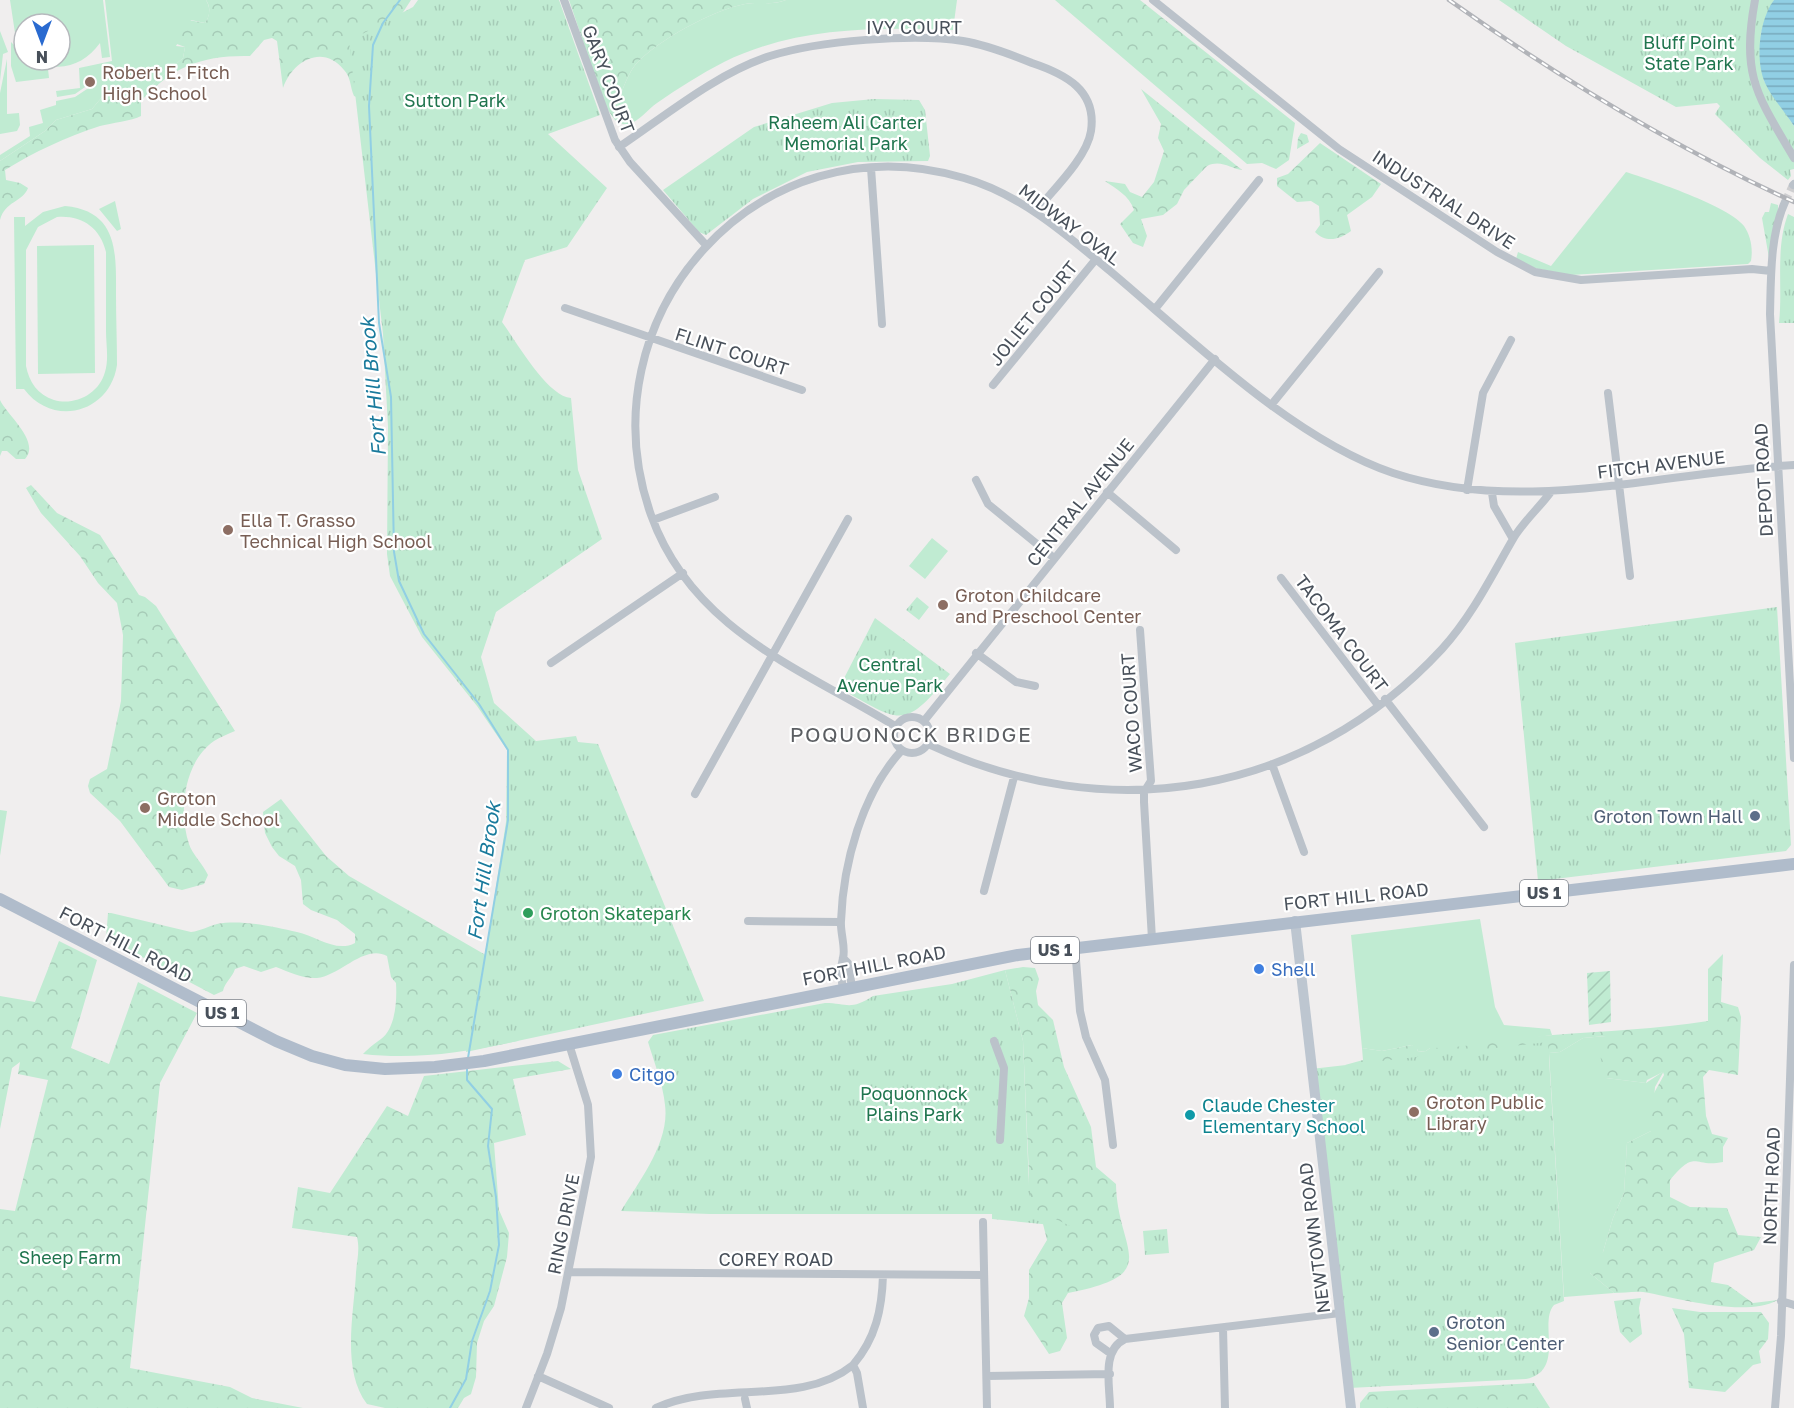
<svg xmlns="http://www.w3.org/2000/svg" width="1794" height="1408" font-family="'Golos Text',sans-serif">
<defs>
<pattern id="forest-crowns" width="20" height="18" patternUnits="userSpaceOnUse" patternTransform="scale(1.5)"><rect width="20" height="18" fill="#c0ebd2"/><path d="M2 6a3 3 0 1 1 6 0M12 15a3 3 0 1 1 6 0" fill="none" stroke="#a6cbb7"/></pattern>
<pattern id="park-tufts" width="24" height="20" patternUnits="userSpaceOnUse" patternTransform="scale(1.5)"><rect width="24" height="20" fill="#c0ebd2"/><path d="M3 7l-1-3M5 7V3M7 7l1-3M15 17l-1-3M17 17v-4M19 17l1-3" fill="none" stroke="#a6cbb7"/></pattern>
<pattern id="garden-furrows" width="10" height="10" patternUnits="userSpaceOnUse" patternTransform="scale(1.5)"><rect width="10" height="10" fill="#c0ebd2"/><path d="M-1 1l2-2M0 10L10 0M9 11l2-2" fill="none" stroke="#a6cbb7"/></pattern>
<pattern id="water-rules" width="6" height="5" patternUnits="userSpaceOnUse" patternTransform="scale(1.5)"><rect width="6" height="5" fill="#91cfe4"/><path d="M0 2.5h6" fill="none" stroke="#78aabc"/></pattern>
</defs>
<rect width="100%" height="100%" fill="#f0eeee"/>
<!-- grass -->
<path fill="#c0ebd2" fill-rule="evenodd" d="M10,0H103L110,57L102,58L100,43C84,65 59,74 35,60H60V24H24V51L15,33Z
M105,0H206C211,8 210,16 205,23L191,20L176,46L185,47L183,58L147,89L120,88L102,97L92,109L56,120L45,131L0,161V155L30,136L29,127L43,123L40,110L56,105V101L75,97L90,87L88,85L75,94L57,97L56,91L80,88L79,68L112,61Z
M786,0H957L953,30C875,27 795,27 724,62C701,74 678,88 657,103C648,109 639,122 628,124C623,125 619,123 615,120C615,107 627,74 636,64C658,40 713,10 745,4C760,1 772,6 786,0Z
M0,31L8,52L3,54L0,81Z
M11,42L24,55V60L48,69L49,78L16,82L11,66Z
M7,59V114L19,113L20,125L17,131L0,134V93Z
M1626,172C1651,180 1729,206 1744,226C1751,236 1753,249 1751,261L1748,264L1571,275L1534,268L1516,259L1518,252L1551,266Z
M115,201L121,229L117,231L99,209Z
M65,206C119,211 116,254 116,295C116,318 117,342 117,365C110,413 53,428 24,389H16L14,217H25V226L43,212ZM57,217C81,215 100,227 106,252C106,278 106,305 106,331C106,344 109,359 105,372C99,394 75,406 54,400C38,395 29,382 26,366V250L38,227Z
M94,245L95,373L38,374L37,246Z
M932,538L948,551L925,579L909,566Z
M0,810L7,811L0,856Z
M1480,919L1495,1007L1504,1025L1550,1029L1552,1035L1463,1048H1430L1426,1051L1417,1052L1418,1050L1412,1045L1382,1051L1362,1048L1351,935Z
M1606,1036V1078L1646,1083L1664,1071L1655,1087L1651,1131L1627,1143L1624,1193L1613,1218L1603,1252L1590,1273L1614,1293L1564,1297L1549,1053L1560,1052L1583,1038Z"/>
<!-- forest -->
<path fill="url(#forest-crowns)" d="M206,0H411L381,46L359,98L354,96C350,87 351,77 344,70C323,43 292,61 283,88L277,41L272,38L264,40L250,56C203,55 173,66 141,101V116C132,121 111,123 100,126C66,137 34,152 5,170L6,180L20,183L28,188C23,202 5,201 0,220V161L45,131L56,120L92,109L102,97L113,90L133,87L147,89L183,58L185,47L166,40L168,32L183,19L205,23C210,16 211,7 206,0Z
M569,0H786C771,6 760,1 745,4C713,10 658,40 636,64C627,74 615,107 615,120L605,106Z
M1055,0H1140L1295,123L1289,160L1276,169L1262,163L1247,164Z
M1141,89L1242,170C1231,169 1221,159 1207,166L1184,190L1177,204L1163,215L1141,219L1147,236L1143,247L1133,243L1120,224L1134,210C1129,195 1116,189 1105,181L1125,184L1130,192L1142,197L1154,182L1164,151L1158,138L1161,124Z
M1301,133L1307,135L1309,142L1297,149L1298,138Z
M1320,143L1381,184L1372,197L1347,215L1351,231C1339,240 1326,243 1315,232L1320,225L1319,206L1311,201L1297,202L1277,186V178L1288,174Z
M1771,203L1778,205V210L1769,258L1762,218L1765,212H1769Z
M0,400C7,415 41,442 25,459H16L7,451H2L0,456Z
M31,485L57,513L100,535L139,595L145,597L156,606L235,731C228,734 220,737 214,741C184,762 178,811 189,844C192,854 203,864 208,875L204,884L182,890L169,887L120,821L90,793L88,786L90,779L107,769L121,701L123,635L117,603L98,583L80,556L41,513L26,488Z
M281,799L326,856L349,876L496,961L521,1035L518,1041C466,1052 416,1060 363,1054C371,1046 373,1045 381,1039C396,1028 397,999 396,983L391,977L387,956C364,944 340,976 317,978C303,979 289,972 276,967L261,972L244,966L235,969C232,978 225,982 223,991L214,995L106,938L108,913H111L191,932C201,931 208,926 217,924C241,919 274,927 297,932C316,936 336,953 355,943V934L337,920L311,910L303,904L301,880L295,866L279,856L272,847L265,833L263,812Z
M59,941L97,960L71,1048L109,1064L138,982L197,1013L160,1083L130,1368L230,1387L252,1398L303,1408H0V1209L15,1211L48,1080L18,1074L20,1062L12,1068L0,1129V996L35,1002Z
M1723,954L1721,1002L1738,1007L1741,1017L1738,1075L1709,1070L1703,1077L1706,1116L1712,1134L1728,1138L1723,1147V1162C1692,1168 1697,1148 1670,1180V1197L1690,1207L1727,1208L1738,1235L1761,1237L1754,1250L1714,1263L1711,1282L1728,1285L1753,1303L1778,1300C1744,1318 1679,1298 1643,1292C1634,1291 1623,1293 1614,1293L1590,1273L1593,1256L1603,1252L1613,1218L1624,1193L1627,1143L1651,1131L1644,1111L1664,1075L1663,1072L1647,1080L1646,1083L1606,1078L1598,1048L1606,1041V1036L1583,1038L1560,1052L1549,1053V1065H1345L1363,1060L1362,1048L1382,1051L1412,1045L1417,1047L1418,1052L1426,1051L1430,1048C1472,1048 1512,1038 1553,1035C1605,1031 1657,1029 1708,1021V969Z
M1023,967L1035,968L1039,979L1036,991L1038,1005L1053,1020L1064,1067L1091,1127L1096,1167L1116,1184C1117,1252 1166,1274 1068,1293L1062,1303L1067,1338L1060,1351L1049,1354L1024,1316L1029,1298V1270L1047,1240L1043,1224L1026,1216L1029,1175L1023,1041L1005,970Z
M558,1061L571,1069L513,1079L526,1135L494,1143L499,1210L509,1233L507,1257L494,1306L484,1321L477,1343L476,1377L471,1394L464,1398L458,1408H385L367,1404C341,1370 354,1313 356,1273C357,1259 360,1250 357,1237L292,1228L298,1187L330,1193L387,1106L408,1116L424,1076Z
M1641,1298L1639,1308L1642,1334L1630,1343L1620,1332L1614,1301Z
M1672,1308L1700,1312H1761L1769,1323L1768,1339L1759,1351L1761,1363L1753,1365L1725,1392L1689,1388L1684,1334Z
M1534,1383L1550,1408H1360V1403L1369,1392Z"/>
<!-- park -->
<path fill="url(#park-tufts)" d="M418,0H559L600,115L548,134L607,188L567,247L525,260L502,322C516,341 547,396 571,398L578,470L602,539L496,612L481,657L494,703L536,741L576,736L578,742L598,744L704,1001L466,1052L489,932L506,822L507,750L477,706L422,637L390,576L387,554L388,427L383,334L349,41L413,7Z
M1499,0H1774L1761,33L1760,57L1764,81L1794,126V169L1790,170L1791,176L1788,180L1760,158L1721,120L1715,114L1720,106L1717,103L1676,107L1566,46Z
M874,99L919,100L925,110L930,156L928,161L858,162L807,172L753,199L706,235L699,232L663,190L754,127L832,103Z
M1788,214L1794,217V323H1779C1783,287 1775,249 1788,214Z
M917,597L929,607L919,620L906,610Z
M1777,607L1791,845L1786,851L1538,881L1515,643Z
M875,618L950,674C903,732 901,722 839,688Z
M1005,970L1023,1041L1029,1186L1033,1208L1072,1227L992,1219V1214H710L621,1211C639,1181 670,1142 665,1105C663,1084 654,1062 648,1042L653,1035L825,1003C847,1003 850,1011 873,996L952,984Z
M1548,1042L1564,1301L1554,1305C1538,1323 1566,1370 1526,1379L1349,1388L1311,1069Z
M1167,1229L1169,1253L1145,1255L1143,1231Z"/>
<!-- garden -->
<path fill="url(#garden-furrows)" d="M1610,971L1611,1022L1589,1025L1587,973Z"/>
<!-- water -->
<path fill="url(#water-rules)" d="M1774,0H1794V126C1785,112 1772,98 1765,83C1755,60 1759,20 1774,0Z"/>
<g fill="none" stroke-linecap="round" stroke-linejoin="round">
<!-- stream -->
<path stroke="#91cfe4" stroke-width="2" d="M400,0L383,23L373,45L369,106L379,323L391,397L394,552L399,581L424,634L479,704L508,750V820L468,1058
M450,1408L466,1379L472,1341L490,1291L499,1245L496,1197L488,1146L492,1109L467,1080V1067"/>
<!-- street-tunnel -->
<path stroke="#ceced0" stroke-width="8" stroke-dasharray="8 4" stroke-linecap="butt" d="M1785,202L1793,185"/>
<!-- street -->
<path stroke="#bbc2ca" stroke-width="8" d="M564,0L615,140L630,162L706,245
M1153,0L1339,149L1497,252L1535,272L1581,280L1752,269L1771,271
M1755,0C1741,76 1757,95 1794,158
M619,147C665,116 717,73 770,56C818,41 913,33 963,41C987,45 1010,54 1032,63C1065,74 1097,90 1091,131C1087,158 1052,191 1035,212
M871,168L882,324
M1793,185L1794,184
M1785,202C1770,235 1771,277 1770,314L1794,758
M565,308L802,390
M1155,309L1259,180
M993,385L1096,259
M1608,393L1630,576
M1272,404L1379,272
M976,480L988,504L1054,558
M1467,490L1483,393L1511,340
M1107,492L1176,550
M1492,493L1494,506L1513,539
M653,520L715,497
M1281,578L1378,705
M1140,630L1151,781L1144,792V802L1152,939
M976,653L1016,682L1035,686
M551,663L683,573
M1385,699L1484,827
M894 735a18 18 0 1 1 36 0a18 18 0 1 1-36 0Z
M924,721L1215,359
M895,726C800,668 692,630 651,515C581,317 758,116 964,178C1020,194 1066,234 1110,271C1191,339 1294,440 1393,473C1524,516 1661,472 1794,465
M928,744C1108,828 1305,797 1442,649C1472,616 1491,577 1513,539C1523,522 1538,509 1550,493
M1272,764L1304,852
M695,794L848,519
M984,891L1014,777
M748,921L840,922
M1075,947L1080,1011L1086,1037L1105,1080L1113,1145
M843,958L848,963L852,987
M843,989C841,977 840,969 843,958C846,948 840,932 841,921C843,864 862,793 902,750
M994,1041L1004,1068L1000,1140
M983,1222L987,1408
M569,1272L984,1275
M1781,1301L1794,1305
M1223,1328L1225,1408
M1110,1353L1096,1343L1094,1335L1098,1328L1109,1326L1125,1339
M853,1365L857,1373L863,1408
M538,1376L609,1408
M987,1376L1110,1374
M745,1399L747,1408
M526,1408L547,1354L561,1308L591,1157L588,1105L569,1044
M656,1408C719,1379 800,1408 853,1365C876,1338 882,1309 883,1275
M1110,1408C1110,1386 1101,1350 1125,1339L1340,1313
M1775,1408L1781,1336L1794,965"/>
<!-- secondary -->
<path stroke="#bdc6d0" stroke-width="10" d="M1295,921L1351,1408"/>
<!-- primary -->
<path stroke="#b0bccb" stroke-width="12" d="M0,899L276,1041L312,1056L345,1065L385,1069L435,1067L484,1061L1018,955L1794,864"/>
<!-- rail casing -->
<g stroke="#b1b3b8" stroke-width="4.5">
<path id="rail" d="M1449,0C1558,77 1672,146 1794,202"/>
</g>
<!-- rail -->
<use href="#rail" stroke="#fff" stroke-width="2" stroke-dasharray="7" stroke-linecap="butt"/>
</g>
<!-- markers -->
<g fill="#8d6e63" stroke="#fff" stroke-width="2">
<circle cx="90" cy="82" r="6"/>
<circle cx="228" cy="530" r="6"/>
<circle cx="943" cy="605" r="6"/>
<circle cx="145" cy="808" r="6"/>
<circle cx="1414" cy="1112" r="6"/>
</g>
<g fill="#5c6f8a" stroke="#fff" stroke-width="2">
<circle cx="1755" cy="816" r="6"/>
<circle cx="1434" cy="1332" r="6"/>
</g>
<circle fill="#2e9e5b" stroke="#fff" stroke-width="2" cx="528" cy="913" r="6"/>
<g fill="#3f7fe0" stroke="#fff" stroke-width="2">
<circle cx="1259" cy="969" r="6"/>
<circle cx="617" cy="1074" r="6"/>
</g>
<circle fill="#0f9aa8" stroke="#fff" stroke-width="2" cx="1190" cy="1115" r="6"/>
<g text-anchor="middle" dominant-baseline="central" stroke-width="4.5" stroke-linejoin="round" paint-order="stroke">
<!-- shield labels -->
<g fill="#fff" stroke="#7f848c" stroke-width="1.5">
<rect x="1520" y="880" width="48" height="26" rx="4.5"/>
<rect x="1031" y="937" width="48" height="26" rx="4.5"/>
<rect x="198" y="1000" width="48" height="26" rx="4.5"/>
</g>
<g font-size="16" font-weight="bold" fill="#48505a">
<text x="1544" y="893">US 1</text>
<text x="1055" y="950">US 1</text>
<text x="222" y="1013">US 1</text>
</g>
<!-- street labels -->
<g font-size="18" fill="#48505a" stroke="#fff">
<text x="914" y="27">IVY COURT</text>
<text transform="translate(609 79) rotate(69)">GARY COURT</text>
<text transform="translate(1444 199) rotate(33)">INDUSTRIAL DRIVE</text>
<text transform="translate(1070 224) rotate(37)">MIDWAY OVAL</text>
<text transform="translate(1033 313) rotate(-51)">JOLIET COURT</text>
<text transform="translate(732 351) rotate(18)">FLINT COURT</text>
<text transform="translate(1661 464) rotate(-7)">FITCH AVENUE</text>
<text transform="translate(1763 480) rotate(-93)">DEPOT ROAD</text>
<text transform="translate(1080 502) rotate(-51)">CENTRAL AVENUE</text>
<text transform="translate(1342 633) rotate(53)">TACOMA COURT</text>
<text transform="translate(1131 713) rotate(-94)">WACO COURT</text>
<text transform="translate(1356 896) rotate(-6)">FORT HILL ROAD</text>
<text transform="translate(126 944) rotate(27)">FORT HILL ROAD</text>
<text transform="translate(874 965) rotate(-11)">FORT HILL ROAD</text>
<text transform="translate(1771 1186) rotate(-88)">NORTH ROAD</text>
<text transform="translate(563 1224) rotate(-79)">RING DRIVE</text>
<text transform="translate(1314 1238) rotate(-97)">NEWTOWN ROAD</text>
<text x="776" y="1259">COREY ROAD</text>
</g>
<!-- park labels -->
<g font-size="18" fill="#1f754e" stroke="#fff">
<text x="1689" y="42">Bluff Point<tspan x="1689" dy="21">State Park</tspan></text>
<text x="455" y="100">Sutton Park</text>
<text x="846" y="122">Raheem Ali Carter<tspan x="846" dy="21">Memorial Park</tspan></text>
<text x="890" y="664">Central<tspan x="890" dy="21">Avenue Park</tspan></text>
<text x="914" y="1093">Poquonnock<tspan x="914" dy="21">Plains Park</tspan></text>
<text x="70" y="1257">Sheep Farm</text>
</g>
<!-- education labels -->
<g font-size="18" fill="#785e54" stroke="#fff" text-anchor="start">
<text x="102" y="72">Robert E. Fitch<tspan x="102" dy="21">High School</tspan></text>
<text x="240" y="520">Ella T. Grasso<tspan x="240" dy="21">Technical High School</tspan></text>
<text x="955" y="595">Groton Childcare<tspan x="955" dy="21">and Preschool Center</tspan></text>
<text x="157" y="798">Groton<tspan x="157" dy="21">Middle School</tspan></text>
<text x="1426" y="1102">Groton Public<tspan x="1426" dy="21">Library</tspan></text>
</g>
<!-- service labels -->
<g font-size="18" fill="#4e5e75" stroke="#fff" text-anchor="end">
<text x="1743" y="816">Groton Town Hall</text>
<text x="1446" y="1322" text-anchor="start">Groton<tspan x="1446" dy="21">Senior Center</tspan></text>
</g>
<!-- leisure labels -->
<g font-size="18" fill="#27864d" stroke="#fff" text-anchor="start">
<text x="540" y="913">Groton Skatepark</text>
</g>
<!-- shop labels -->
<g font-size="18" fill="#366cbe" stroke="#fff" text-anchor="start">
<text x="1271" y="969">Shell</text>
<text x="629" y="1074">Citgo</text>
</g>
<!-- culture labels -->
<g font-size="18" fill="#0d838f" stroke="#fff" text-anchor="start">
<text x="1202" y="1105">Claude Chester<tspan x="1202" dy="21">Elementary School</tspan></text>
</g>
<!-- water labels -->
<g font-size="20" font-style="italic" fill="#197a9c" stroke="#fff">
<text transform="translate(372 387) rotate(-95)">Fort Hill Brook</text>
<text transform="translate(483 871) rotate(-82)">Fort Hill Brook</text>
</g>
<!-- quarter labels -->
<g font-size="21" letter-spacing="1.5" fill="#5b5e62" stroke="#fff">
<text x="911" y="734">POQUONOCK BRIDGE</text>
</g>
</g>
<!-- north arrow -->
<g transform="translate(42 42) rotate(180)"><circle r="28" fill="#ffffff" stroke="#b6b9bd" stroke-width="1.5"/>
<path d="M0-4.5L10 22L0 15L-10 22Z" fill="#296ad0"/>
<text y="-9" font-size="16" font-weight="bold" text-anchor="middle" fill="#48505a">N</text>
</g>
</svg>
